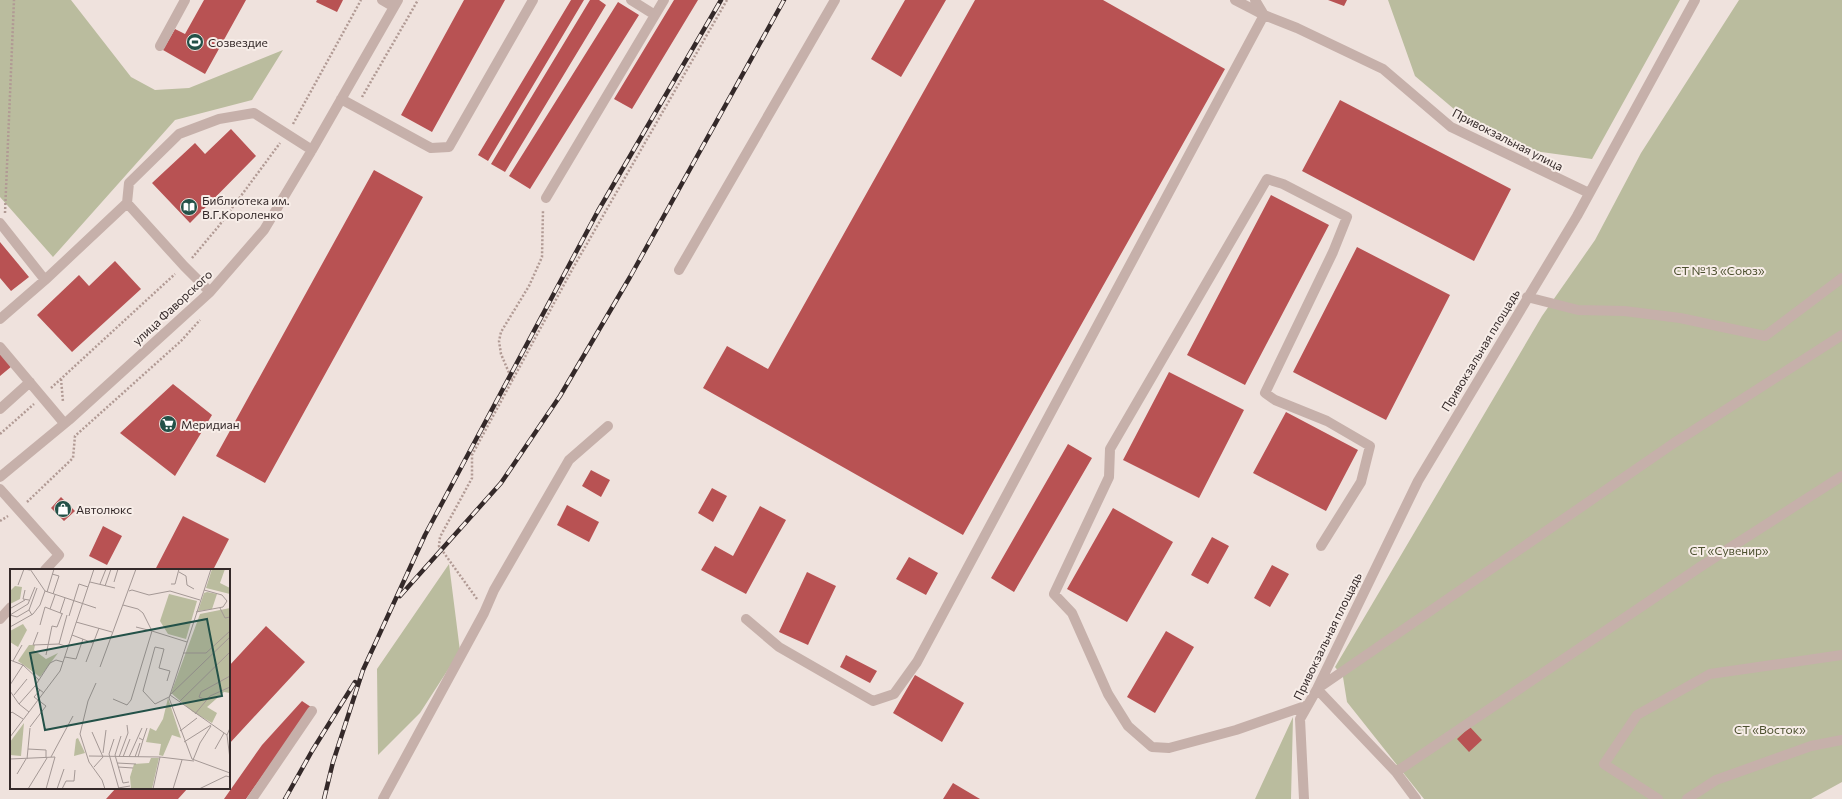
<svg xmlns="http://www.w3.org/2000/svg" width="1842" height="799" font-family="Commissioner,sans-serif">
<rect width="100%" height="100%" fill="#efe2dd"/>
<!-- green -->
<path fill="#babc9e" d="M0,0H71L131,77L155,90L189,88L283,50L252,100L175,120L53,257L0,197Z
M1388,0H1680L1592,159L1534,151L1461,115L1415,76Z
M1739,0H1842V782L1811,799H1424L1347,702L1343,677L1335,667L1542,316L1595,240L1641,153Z
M449,564L460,651L420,713L378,755L377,669Z
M1293,717L1291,799H1255Z"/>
<!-- building -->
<path fill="#b85253" d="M204,0H246L205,74L163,50L175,29L185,34Z
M317,0H343L337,12L316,2Z
M464,0H505L432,132L401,115Z
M571,0H584L488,161L478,155Z
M590,0H599L606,5L505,172L491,164Z
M674,0H698L632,109L614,99Z
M905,0H946L901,77L871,59Z
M975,0H1103L1225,69L963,535L703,388L727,346L768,369Z
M1328,0H1347L1344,6Z
M618,2L639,15L530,189L509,176Z
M1340,100L1511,189L1474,261L1302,171Z
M231,129L256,156L190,223L152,183L195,143L205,154Z
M374,170L423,197L265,483L216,456Z
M1271,195L1329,225L1245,385L1187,355Z
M0,242L29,277L11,291L0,278Z
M1357,247L1450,295L1386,420L1293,372Z
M115,261L141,289L72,352L37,315L79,275L89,286Z
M0,353L12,366L0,376Z
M1169,372L1244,410L1199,498L1123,460Z
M173,384L212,415L175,476L120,433Z
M1286,412L1358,450L1326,511L1253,473Z
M1068,444L1092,458L1014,592L991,578Z
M591,470L610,480L601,497L582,486Z
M712,488L727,496L713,522L698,513Z
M61,497L75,511L64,521L51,508Z
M567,505L599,522L589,542L557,525Z
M760,506L786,520L746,594L701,570L715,546L733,556Z
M1113,508L1173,542L1127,622L1067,589Z
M183,516L229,539L213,570H155Z
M103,526L122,536L107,565L89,556Z
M1212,537L1229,546L1208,584L1191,575Z
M909,557L938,573L926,595L896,579Z
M1272,565L1289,574L1270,607L1254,598Z
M807,572L836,586L808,645L779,632Z
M266,626L305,662L229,744V666Z
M1166,631L1194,647L1155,713L1127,697Z
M846,655L877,671L870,683L840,667Z
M915,675L964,703L942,742L893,713Z
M302,701L311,707L246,799H224L262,745Z
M1470,727L1482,740L1469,752L1457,739Z
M953,783L980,799H943Z
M116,788H188L178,799H106Z"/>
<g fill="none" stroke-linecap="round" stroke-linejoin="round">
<!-- path -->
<path stroke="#b19a94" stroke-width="2.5" stroke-dasharray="2 2" stroke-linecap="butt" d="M362,97L418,0
M293,124L361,0
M5,213L14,0
M192,258L218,227L280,143
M61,379L63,402
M512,380L501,354L499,341L501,332L529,286L542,257L543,210
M51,388L175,274
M0,434L34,404
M27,502L73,458L75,436L181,341L200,320
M0,521L8,516
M477,599L439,546L440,537L472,478V455L573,268L727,0"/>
<!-- minor -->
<path stroke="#c6b0aa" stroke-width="10" d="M382,0L394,7
M631,0L655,15
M1255,0L1264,15L1297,28L1383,69L1451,127L1589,193
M160,46L185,0
M341,99L431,148L449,147L533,0
M546,198L664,0
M127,203L184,266L210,292
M0,223L45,280
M679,270L835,0
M1527,297L1578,310L1624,311L1680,318L1765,336L1842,278
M0,319L45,280L127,203L129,183L179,134L219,119L254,113L312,150
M0,347L64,423
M0,409L30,382
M0,477L69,420L210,292L264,230L312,150L398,0
M0,489L59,555L45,570
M0,619L11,607
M746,619L779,647L873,701L894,694L917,662L1264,15L1235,0
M1308,705L1236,730L1169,748L1152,747L1128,726L1108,694L1072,613L1054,594L1109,477L1110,449L1267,179L1283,184L1347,217L1333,252L1265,393L1275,400L1327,421L1370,446L1361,482L1321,546
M1396,772L1703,565L1842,476
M252,799L312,711
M383,799L484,613L494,590L569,460L608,426
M1304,799L1300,719L1317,689L1418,481L1577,216L1695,0
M1416,799L1396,772L1317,689L1674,443L1842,335
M1658,799L1604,764L1637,715L1710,674L1842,655
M1687,799L1716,780L1811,746L1842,740"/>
<!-- rail casing -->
<g stroke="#342929" stroke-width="4.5">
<path id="rail" d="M400,596L501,483L560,396L630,277L784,0
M285,799L312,751L355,682
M324,799L333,762L363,670L425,535L598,211L721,0"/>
</g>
<!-- rail -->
<use href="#rail" stroke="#f7ede8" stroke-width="3" stroke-dasharray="9" stroke-linecap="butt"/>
</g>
<!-- icons -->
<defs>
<g id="stadium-disc" transform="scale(0.9)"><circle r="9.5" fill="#235148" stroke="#f7ede8"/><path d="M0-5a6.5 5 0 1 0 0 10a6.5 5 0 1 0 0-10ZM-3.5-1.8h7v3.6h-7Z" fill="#fff"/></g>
<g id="library-disc" transform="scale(0.9)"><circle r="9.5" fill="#235148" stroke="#f7ede8"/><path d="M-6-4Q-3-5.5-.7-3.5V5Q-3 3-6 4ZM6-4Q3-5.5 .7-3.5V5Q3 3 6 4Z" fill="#fff"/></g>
<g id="supermarket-disc" transform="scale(0.9)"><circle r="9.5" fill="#235148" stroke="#f7ede8"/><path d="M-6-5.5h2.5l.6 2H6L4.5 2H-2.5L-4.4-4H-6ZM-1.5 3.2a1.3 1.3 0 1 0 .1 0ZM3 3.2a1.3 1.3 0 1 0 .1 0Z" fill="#fff"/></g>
<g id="shop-disc" transform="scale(0.9)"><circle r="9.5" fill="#235148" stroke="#f7ede8"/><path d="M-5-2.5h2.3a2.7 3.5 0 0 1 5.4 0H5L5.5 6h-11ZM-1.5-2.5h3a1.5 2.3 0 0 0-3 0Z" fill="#fff"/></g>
</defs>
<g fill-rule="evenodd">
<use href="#stadium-disc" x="195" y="42"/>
<use href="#library-disc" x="189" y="207"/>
<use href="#supermarket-disc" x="168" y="424"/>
<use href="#shop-disc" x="63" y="509"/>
</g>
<g text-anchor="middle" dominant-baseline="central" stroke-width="4" stroke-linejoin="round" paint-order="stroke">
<!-- poi labels -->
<g font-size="12" fill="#342929" stroke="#f7ede8" text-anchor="start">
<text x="208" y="42">Созвездие</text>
<text x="202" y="200">Библиотека им.<tspan x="202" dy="14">В.Г.Короленко</tspan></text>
<text x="181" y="424">Меридиан</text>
<text x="76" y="509">Автолюкс</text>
</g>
<!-- street labels -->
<g font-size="12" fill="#342929" stroke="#f7ede8">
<text transform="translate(1508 139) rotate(27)">Привокзальная улица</text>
<text transform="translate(172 307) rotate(-43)">улица Фаворского</text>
<text transform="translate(1480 350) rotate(-59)">Привокзальная площадь</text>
<text transform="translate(1327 636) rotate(-64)">Привокзальная площадь</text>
</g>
<!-- park labels -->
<g font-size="12" fill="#4c502f" stroke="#f7ede8">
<text x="1719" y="270">СТ №13 «Союз»</text>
<text x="1729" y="550">СТ «Сувенир»</text>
<text x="1770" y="729">СТ «Восток»</text>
</g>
</g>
<!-- overview -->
<g transform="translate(10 569)">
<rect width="220" height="220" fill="#efe2dd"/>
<path d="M202,0H215L210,14L220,19V25L196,19ZM5,17L12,18L10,30L0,35V22ZM197,23L207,25L202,40L188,42L194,24ZM159,25L187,32L176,70L158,65L150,52ZM220,39V124L214,123L197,138L207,144L202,154L183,143L161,124L190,45ZM13,55L17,61L8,78L0,73V62ZM19,76H25L24,81L36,90L48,84L30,108L8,92ZM158,129L171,169L162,166L153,187L149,186L151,175L136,173L140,159L146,162L153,150ZM14,154L11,187L0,186V173ZM68,169L75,184L64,187L66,170ZM141,189H149L142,220H121L120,208L124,195L139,194Z" fill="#babc9e"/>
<path fill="none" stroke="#a49895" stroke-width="1" d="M20,0L35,22L86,39M201,0L159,129L182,190L220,204M169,3L176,7L177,16L184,20M42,5L49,7L43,25M80,13L105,19M104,13L108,0M90,15L96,0M161,15H165L169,0M8,16L14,0L20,1M95,17L101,0M15,21L13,30L19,31M119,22L122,21L139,26L160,22L190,31M37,23L44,0M113,36L128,40L133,44L142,62L177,73M1,39L15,31M210,39L215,49L220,48M40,40L53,45M19,41L27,19M186,43L213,38L217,32L212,26L194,21M50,44L55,29M0,46L18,35L25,18M0,46L7,48L19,41L22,46M59,47L69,15L78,18M66,53L102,63M30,56L35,38L40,40L45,26M0,58L23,45L30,36L35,22M28,63L23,76L49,75L58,78M62,66L83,74M49,75L57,46M173,84H196L220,62M36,86L42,57L47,58L52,45M55,88L66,90L73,70M0,91L13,96L29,111M3,92L12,76M76,93L89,59M90,98L126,0M157,112L160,102L149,99L154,80L145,78L133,122L145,135L159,128M86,114L78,132L70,165L79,193L92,211L95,220M0,116L13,96M25,117L40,94L46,91L53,93M0,122L9,135L19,143M4,126L17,110M103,130L117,136L121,131L142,62L126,58M196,131L189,128L191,123L220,107M169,133L220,83M9,135L25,117L34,124M0,145L2,143L13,150M185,145L200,127L220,118M20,158L36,137L24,128L30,121M220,159L217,166L220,190M170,162L187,149M82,163L93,188L84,198M217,166L160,126L220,68M111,167L105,186L113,214L119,213M0,168L50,102L84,0M129,169L133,171L137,159M104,170L99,185L109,220M174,173L201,156M18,180L36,181V189M205,180L214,164M93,184L96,161M79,187L150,188L184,192M41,188L63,147M109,188L118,164L117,156M113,188L120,170M119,188L132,159M125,188L130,174M128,188L133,171M0,190L45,188L36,220M17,190L20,159M183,191L190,174L201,157M107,194L126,195M108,198L123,199M7,205L16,190M108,219L120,217M18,220L37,189M47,220L54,200M52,220L56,212H64L65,201M143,220L150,188M163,220L172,191M189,220L216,207L220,208"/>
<path fill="#235148" fill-opacity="0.15" stroke="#235148" stroke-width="2" d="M197,50L212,127L35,161L20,84Z"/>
<rect width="220" height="220" fill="none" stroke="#342929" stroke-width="2"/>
</g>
</svg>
